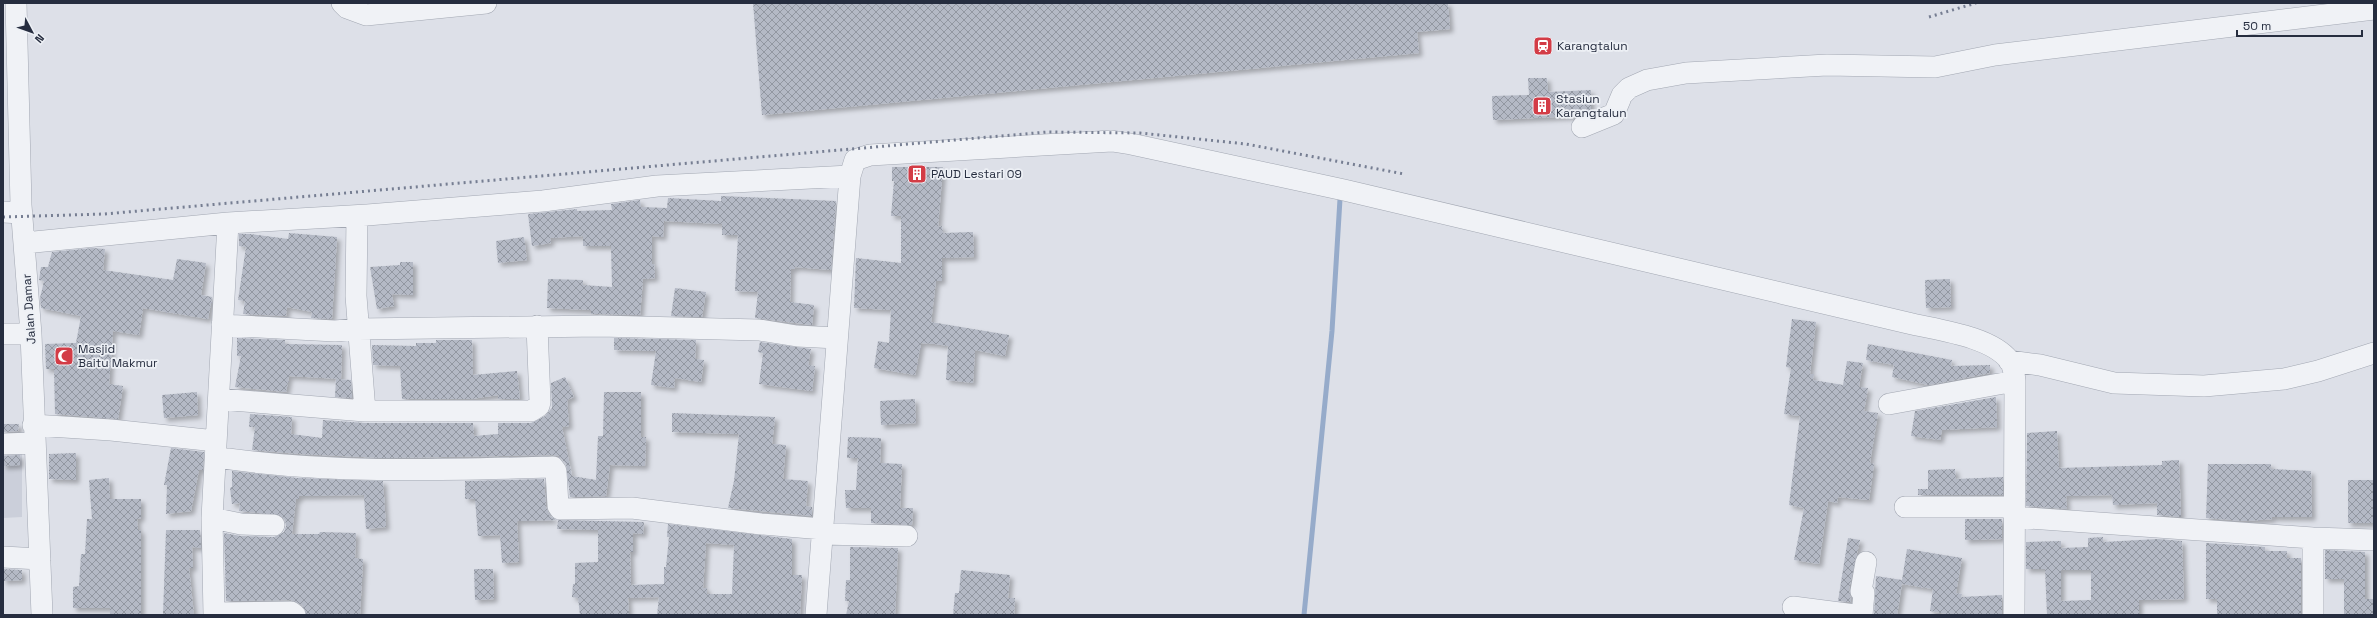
<svg xmlns="http://www.w3.org/2000/svg" width="2377" height="618" font-family="'Space Grotesk',sans-serif">
<defs>
<pattern id="building-cross-hatch" width="8" height="8" patternUnits="userSpaceOnUse"><rect width="8" height="8" fill="#b4b9c5"/><path d="M0 0l8 8M0 8l8-8" fill="none" stroke="#9297a1"/></pattern>
<filter id="shadow"><feDropShadow dx="3.5" dy="3.5" stdDeviation="2" flood-color="#0004"/></filter>
</defs>
<rect width="100%" height="100%" fill="#dde0e8"/>
<!-- built -->
<path fill="#cbcfda" d="M3,446H22V517L3,518Z"/>
<g fill="none" stroke-linecap="round" stroke-linejoin="round">
<!-- stream -->
<path stroke="#96abca" stroke-width="5" d="M1304,615L1332,331L1340,199"/>
</g>
<!-- building -->
<path fill="url(#building-cross-hatch)" fill-rule="evenodd" filter="url(#shadow)" d="M753,3H1448L1450,29L1417,32L1419,53L762,115Z
M1528,78H1547L1548,92L1591,90V110L1577,116L1493,120L1492,96L1529,95Z
M892,167H943L938,227L942,226L943,233L973,232L974,257L942,258V281H936L931,322L1009,335L1005,356L975,350L973,383L946,380L948,346L935,344L921,343L915,375L874,368L878,341L889,343L891,310L854,308L856,258L901,263V216H891L894,181H892Z
M721,196L836,201L831,270L795,267V269H791L790,302L814,305L812,325L755,318L758,292L735,291L738,235H722V224L664,221L663,237L652,236V264H654L655,278L643,279L640,315L597,314H591V310L547,308L548,279L583,280V285L612,287L611,246H583V236L550,238L551,243L532,246L528,214L577,209V211L612,210L611,204L640,200L641,207L667,208L668,198L721,201Z
M289,233L337,237L332,319L311,318L312,312L287,307L286,316L243,314L245,301L238,300L246,247L239,246V234H250L288,239Z
M524,237L527,260L498,263L496,241Z
M93,248L105,249L103,270L173,280L177,259L206,263L201,295L212,297L208,319L143,308L139,335L113,331L109,384L123,386L118,419L55,414L54,369H46L45,344L76,343L81,316L41,308L40,298L44,281L39,280L41,267H48L52,252Z
M400,262H413V295L392,294L394,306L377,309L370,267L400,265Z
M1950,279L1951,307L1926,308L1925,280Z
M675,288L706,292L702,317L671,316Z
M1792,319L1816,322L1810,374H1814L1813,380L1843,385L1847,361L1863,363L1859,387L1868,388L1864,411L1878,413L1870,463L1874,464L1869,500L1838,497L1837,503L1828,501L1819,564L1794,560L1804,508L1789,505L1800,416L1784,414L1791,368L1786,367Z
M237,338L285,340V344L342,345L341,379L289,376L286,392L235,387L241,356H237Z
M614,338L696,340L695,359L704,360L701,382L675,378L674,388L651,385L656,351L614,350Z
M436,340H472L473,375L517,371L520,399H498V395L471,399H402L400,366L373,365L372,345L416,346V343H436Z
M760,342L811,349L808,365L815,366L812,391L759,384L763,353L758,352Z
M1868,344L1952,360L1951,366L1990,365V373L1929,385L1892,377L1894,365L1866,360Z
M565,377L574,397L567,400L569,426L562,427L572,476L596,480L598,436H603L604,392H641V437H646L645,466L610,465L606,496L570,497L566,464L559,456L553,455L384,458L300,454L252,450L255,427H249L250,414L292,417L291,434L322,438L323,420L365,423H473L474,436L498,434V423H531L545,416L552,408L551,383Z
M336,379L351,380L352,398L335,397Z
M197,392L198,415L164,418L162,395Z
M1996,397L1997,427L1942,430L1940,440L1911,436L1915,411Z
M915,399L916,423L881,425L880,401Z
M672,413L775,417L772,444L786,445L783,479L808,481L806,506L812,507V516L728,508L734,481L739,434L672,432Z
M3,424H19L18,431L3,432Z
M2057,431L2059,468L2162,465V461L2179,460L2181,517L2157,515V503L2113,505L2112,495L2066,496L2067,509L2026,506L2027,433Z
M848,437L881,438L880,463L902,464L900,508H913L912,525L871,523V508H846L845,490H856L858,458H847Z
M171,448L204,452L203,470H199L191,511L166,514L167,485H164Z
M76,453V480L49,479V454Z
M20,455V465L3,466V456Z
M2208,464H2271V469L2311,471L2312,517H2272V519L2245,521L2206,518Z
M1955,469L1956,479L2003,477V495H1918V489H1928V470Z
M232,471L298,478L383,481L386,527L366,529L364,495L299,496V499H296L292,534H319L320,532L356,533L355,558L363,559L360,615H307L302,605L291,600L226,601L224,533L241,536L274,537L284,532L286,526L285,520L280,515L239,511L240,503L232,504L230,488L232,487Z
M109,478L110,499H141V518L137,519L138,530H141V615H110V608H73V587L79,586L81,554H85L87,519H92L89,480Z
M544,479L546,507L550,516L556,520L517,521L519,562L502,563L500,535L478,536L475,499H465V481Z
M2348,480H2373V523H2348Z
M1965,519H2002V539L1965,540Z
M558,520L644,522L643,534L633,533V552H630L631,585L664,584V567H666L669,537H667L668,524L792,539V575H802L800,615H657L659,597L628,598L629,615H580L578,598L572,597L573,584H575V563L598,562V530L557,529ZM706,543L734,545L732,594H707V588H703Z
M166,530H200L201,548L192,547L193,568H189L194,615H163Z
M2103,537V542L2158,539L2182,541L2184,599L2139,600V615H2047L2045,569H2026V542L2061,541V548L2088,547V538ZM2061,570H2091V600L2061,601Z
M1848,538L1860,540L1849,589L1851,602L1838,601Z
M2206,543L2265,547V551H2287V558H2301V615H2217V599H2206Z
M850,547L898,548L895,615H846L849,601H845L846,580H850Z
M1907,549L1962,558L1956,593L1962,594L1961,597L2002,595V615H1953L1930,611L1933,589L1902,584L1897,615H1874L1876,576L1902,580Z
M2325,550L2365,552V599H2374V615H2344V579H2325Z
M3,569L22,570V580L3,581Z
M474,569H493L494,599L475,600Z
M961,570L1010,575L1008,598H1015L1014,615H953L955,593H959Z"/>
<g fill="none" stroke-linecap="round" stroke-linejoin="round">
<!-- minor casing -->
<g stroke="#a2a7b2" stroke-width="22">
<path id="minor" d="M16,3L21,205L31,334L42,615
M342,3L347,8L366,15L486,3
M1582,127L1614,114L1622,95L1629,88L1647,80L1686,73L1827,65L1935,67L1995,55L2374,9
M3,212L22,213
M357,216L356,296L365,411
M24,243L228,223L367,215L543,201L657,186L850,176
M222,325L335,331L358,329L600,326L759,330L797,336L837,338
M3,334H31
M2009,361L2040,365L2114,383L2204,386L2284,379L2318,371L2374,353
M219,399L365,411H531L539,406L540,402L537,326
M1889,404L2015,381
M33,425L111,430L216,441
M3,444L34,443
M216,457C324,474 443,470 553,467L556,471L558,506L560,509L632,508L761,524L823,529
M1905,507H2014
M2014,517L2313,538L2374,540
M212,518L241,524L274,525
M822,534L907,536
M3,557L40,559
M1793,607L1855,615
M214,613L291,612L295,615
M214,615L212,518L228,223
M816,615L850,176L855,160L870,155L1112,141L1131,144L1344,190L1908,323C1937,330 1990,336 2009,360C2014,366 2014,374 2015,381L2014,615
M1862,615L1864,593L1861,591L1866,562
M2313,615V538"/>
</g>
<!-- minor -->
<use href="#minor" stroke="#f0f2f6" stroke-width="21"/>
<!-- rail -->
<path stroke="#767e92" stroke-width="3" stroke-dasharray="2 4" stroke-linecap="butt" d="M1929,17L1976,3
M3,217L104,214L1047,132L1140,133L1246,144L1404,174"/>
</g>
<!-- icons -->
<defs>
<g id="station-square" transform="scale(1)"><rect x="-9" y="-9" width="18" height="18" rx="4" fill="#d33c46" stroke="#edf0f5"/><path d="M-3-6H3Q5-6 5-4V2Q5 4 3 4L4.5 6H3L1.5 4h-3L-3 6H-4.5L-3 4Q-5 4-5 2V-4Q-5-6-3-6ZM-3.5-4v3h7v-3ZM-3.5 1v1.5H-2V1ZM2 1v1.5H3.5V1Z" fill="#fff"/></g>
<g id="building-square" transform="scale(1)"><rect x="-9" y="-9" width="18" height="18" rx="4" fill="#d33c46" stroke="#edf0f5"/><path d="M-4-6H4V6H1V3H-1V6H-4ZM-2.5-4.3h1.7v1.8h-1.7ZM.8-4.3h1.7v1.8H.8ZM-2.5-1h1.7V.8h-1.7ZM.8-1h1.7V.8H.8Z" fill="#fff"/></g>
<g id="mosque-square" transform="scale(1)"><rect x="-9" y="-9" width="18" height="18" rx="4" fill="#d33c46" stroke="#edf0f5"/><path d="M3.5-4.9A6 6 0 1 0 3.5 4.9A5 5 0 1 1 3.5-4.9Z" fill="#fff"/></g>
</defs>
<g fill-rule="evenodd">
<use href="#station-square" x="1543" y="46"/>
<use href="#building-square" x="1542" y="106"/>
<use href="#building-square" x="917" y="174"/>
<use href="#mosque-square" x="64" y="356"/>
</g>
<g text-anchor="middle" dominant-baseline="central" stroke-width="3.5" stroke-linejoin="round" paint-order="stroke">
<!-- poi labels -->
<g font-size="12" fill="#262d3f" stroke="#edf0f5" text-anchor="start">
<text x="1557" y="46">Karangtalun</text>
<text x="1556" y="99">Stasiun<tspan x="1556" dy="14">Karangtalun</tspan></text>
<text x="931" y="174">PAUD Lestari 09</text>
<text x="78" y="349">Masjid<tspan x="78" dy="14">Baitu Makmur</tspan></text>
</g>
<!-- street labels -->
<g font-size="12" fill="#262d3f" stroke="#edf0f5">
<text transform="translate(29 309) rotate(-94)">Jalan Damar</text>
</g>
</g>
<!-- border -->
<rect width="2377" height="618" fill="none" stroke="#262d3f" stroke-width="8"/>
<!-- north arrow -->
<g transform="translate(32 32) rotate(131)" stroke="#edf0f5" stroke-width="3" paint-order="stroke">
<path d="M0-3L7 15L0 10L-7 15Z" fill="#262d3f"/>
<text y="-6" font-size="11" font-weight="bold" text-anchor="middle" fill="#262d3f">N</text>
</g>
<!-- scale -->
<path d="M2237 30v6h125v-6" fill="none" stroke="#262d3f" stroke-width="2"/>
<text x="2243" y="30" font-size="12" fill="#262d3f" stroke="#edf0f5" stroke-width="3" paint-order="stroke">50 m</text>
</svg>
